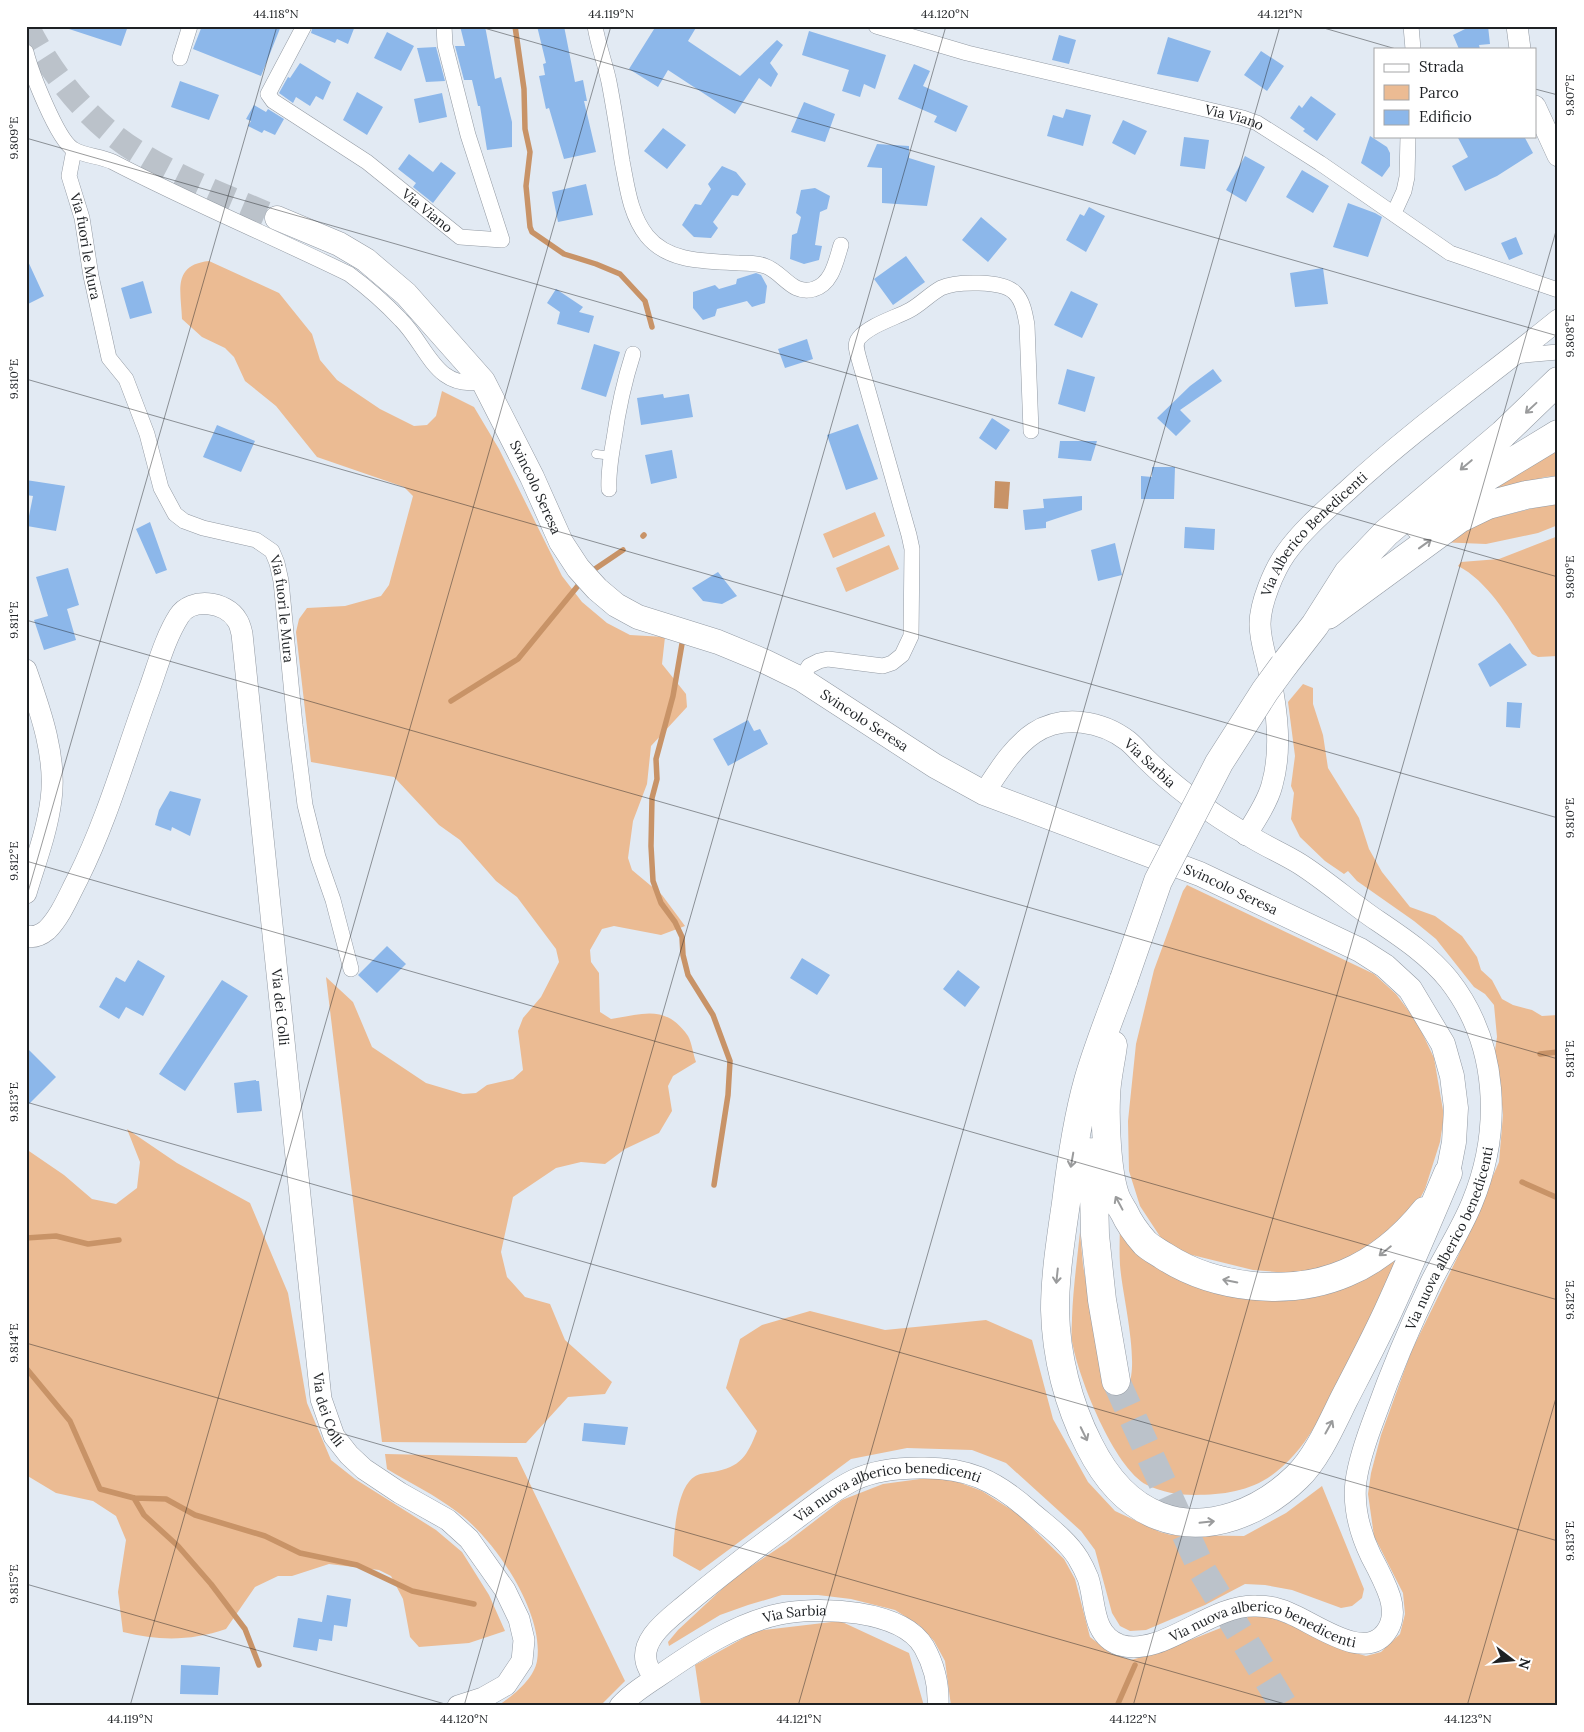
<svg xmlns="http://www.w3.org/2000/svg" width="1584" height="1732" font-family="Lora,serif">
<rect width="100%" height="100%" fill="#e2eaf3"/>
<!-- green -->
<path fill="#ebbb93" d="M209,261L279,293L312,334L320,360L337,380L380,409L414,426L427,425L436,416L442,391L474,407L499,449L562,576L582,602L607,623L630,635L665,637L662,664L686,694L687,707L651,746L647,784L633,821L628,858L632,870L662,895L685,926L661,935L614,926L602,929L590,950L591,962L599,973L600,1012L611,1019C643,1014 666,1004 688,1036C692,1043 693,1054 696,1062L673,1076L668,1086L672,1111L659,1133L625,1149L605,1164L581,1162L556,1168L513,1197L501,1252L507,1277L525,1297L550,1304L565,1340L612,1382L605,1394L568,1397L526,1443L382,1442L326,977L353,1002L372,1047L426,1083L463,1094L476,1093L487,1085L513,1079L523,1070L518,1031L523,1018L541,997L559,962L556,949L517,897L496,881L460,840L439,825L394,777L311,762L296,632L299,619L307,608L345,606L381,596L389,585L413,496L404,487L317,457L276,406L245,381L234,357L225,348L202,337L182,319C181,291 172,265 209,261Z
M1558,450V476L1545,477L1490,492V488Z
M1558,502V525L1538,533L1486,544L1438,542L1469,524Z
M875,512L885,536L833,558L823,534Z
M1558,536V656L1538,657L1532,654C1513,625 1490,582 1458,566L1461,562L1499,559Z
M889,545L899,569L846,592L836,568Z
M1303,684L1313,688V704L1323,735L1328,768L1359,818L1369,849L1382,872L1410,907L1435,916L1462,936L1477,957L1481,970L1492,980L1502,999L1513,1005L1532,1010L1542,1016L1558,1015V1706H951L945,1661L934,1641L919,1625L895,1610L851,1599L818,1595H782L748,1605L720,1615L669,1646L668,1642L678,1630L735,1577L786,1543L842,1500L883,1484L920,1479H950L982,1491L1018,1514L1064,1559L1075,1579L1090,1637L1112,1654L1131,1660L1160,1652L1251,1616L1269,1617L1296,1627L1352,1652L1366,1656L1381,1652L1400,1634L1405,1614L1403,1593L1374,1536L1368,1494L1371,1473L1381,1435L1411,1352L1459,1254L1499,1162L1503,1115L1500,1082L1494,1057L1497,1037L1494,1005L1485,994L1474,987L1436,939L1414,921L1357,881L1348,871L1344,874L1325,861L1300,837L1291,819L1294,793L1291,786L1295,756L1288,702Z
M1187,885L1374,974L1396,994L1417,1022L1434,1058L1444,1116L1440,1142L1425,1189L1416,1206L1396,1227L1345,1260L1312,1270L1289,1273L1253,1270L1184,1253L1161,1238L1140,1206L1129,1171L1128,1121L1136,1044L1154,970L1183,891Z
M127,1129L177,1163L250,1203L288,1293L307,1403L331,1460L355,1479L436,1530L462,1552L489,1595L505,1631L469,1643L419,1647L410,1637L403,1599L391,1576L379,1570L329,1564L292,1576H278L255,1587L226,1629C191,1641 159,1641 123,1632L118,1592L126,1540L116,1516L93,1501L56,1493L26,1475V1149L64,1175L92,1199L116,1204L137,1188L140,1162Z
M1120,1215L1137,1242L1264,1292L1403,1255C1385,1291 1366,1327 1348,1362C1329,1400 1311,1445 1276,1472C1253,1491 1224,1495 1195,1495C1178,1495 1162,1492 1147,1485C1114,1468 1078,1377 1072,1341C1071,1333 1072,1325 1072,1318C1073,1289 1077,1261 1080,1232L1083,1265L1102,1372L1128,1386C1140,1363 1122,1294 1120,1265C1119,1249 1120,1232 1120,1215Z
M810,1311L885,1330L986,1320L1032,1340L1053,1419L1088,1482L1115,1511L1160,1532L1171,1535L1244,1536L1286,1513L1322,1486L1364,1589L1362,1598L1352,1606L1341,1608L1292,1590L1265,1585L1245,1584L1205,1605L1146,1630L1130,1631L1120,1626L1112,1613L1095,1550L1081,1531L1006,1463L972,1450L907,1448L851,1459L700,1571L673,1556C674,1536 676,1489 694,1477C699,1473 707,1473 713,1472C741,1467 747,1456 757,1431L726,1388L740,1339L762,1325Z
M385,1454L517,1457L625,1681L600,1706H497C512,1697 534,1679 537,1661C545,1613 494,1538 456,1511C435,1495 410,1483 387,1469Z
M840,1621L909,1653L924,1706H701L695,1665L756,1631Z"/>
<!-- water -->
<path fill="#c89367" d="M995,481L1010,482L1008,509L994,508Z"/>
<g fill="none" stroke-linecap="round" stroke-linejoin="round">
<!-- stream -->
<path stroke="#c89367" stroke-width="5.5" d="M515,26L524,89L525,129L530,152L526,186L530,227L532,232L564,254L596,264L620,274L645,301L652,327
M643,536L644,535
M589,573L623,550
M683,638L673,696L656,759L657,779L652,798L651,846L653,881L661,903L675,922L682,937L683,955L688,975L713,1015L730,1061L728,1095L714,1185
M451,701L518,659L581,582
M1540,1054L1558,1052
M1522,1182L1558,1198
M26,1238L56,1236L88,1244L119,1240
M26,1368L70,1421L100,1489L134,1498L166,1499L195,1515L265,1536L300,1553L357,1565L412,1591L474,1604
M134,1498L144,1515L178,1546L211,1584L245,1629L259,1665
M1117,1706L1135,1665"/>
</g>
<!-- building -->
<path fill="#8cb7ea" d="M69,26H128L121,46L69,29Z
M202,26H281L261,76L193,49Z
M313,26H355L348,44L337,39L335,43L311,33Z
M460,26H485L495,79L501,77L512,122V147L487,150L480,106H478L472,80H464L455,46H465Z
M537,26H564L575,82L583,80L587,101H584L596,152L564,159L549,108L546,109L539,76L545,75L543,64L546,63Z
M656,26H697L688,41L740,76L777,40L783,45L770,63L778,74L771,87L759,78L735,114L668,70L658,87L629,69Z
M1465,26H1488L1490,44L1479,45L1480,49H1459L1453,35L1465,29Z
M809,31L886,55L875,89L864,84L860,97L842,91L849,70L802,55Z
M387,32L414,46L401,71L374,58Z
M1059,35L1076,40L1069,64L1052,60Z
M1168,37L1211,51L1198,82L1157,74Z
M436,47L445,81L426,82L417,48Z
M1261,51L1284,66L1267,91L1244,75Z
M300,63L331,82L323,100L316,96L310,106L296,97L293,103L279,93L288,77L290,78Z
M914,64L930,71L923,86L968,106L956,132L934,122L937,116L898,99Z
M180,81L219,95L209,120L171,107Z
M357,92L383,107L367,135L343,120Z
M442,93L447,117L419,123L414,99Z
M1311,96L1336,114L1317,141L1303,131L1305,129L1290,118L1299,105L1302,108Z
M804,102L835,114L825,142L791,132Z
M254,105L266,112L268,109L284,119L275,135L264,130L262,133L248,126L251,121L246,119Z
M1066,109L1091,115L1083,146L1047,136L1053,115L1063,118Z
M1123,120L1147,131L1135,155L1112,143Z
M663,128L686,145L667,169L644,151Z
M1370,136L1387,147L1390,153V166L1382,177L1361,163Z
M1457,136H1524L1533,153L1497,176L1465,191L1452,166L1468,157Z
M1184,137L1209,140L1205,169L1180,166Z
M877,144L909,146V158L935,166L927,206L882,203V168L867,167Z
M409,154L433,172L441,162L456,173L433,203L413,187L416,183L398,169Z
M1245,156L1265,167L1246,202L1226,190Z
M722,166L736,172L746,184L738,196L732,195L713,222L718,228L711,238L694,237L682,225L695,204L701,205L711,189L708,184Z
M1302,170L1329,186L1313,213L1286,197Z
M586,184L593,215L558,222L552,192Z
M815,188L830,196L827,209L820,212L815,245L822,246L819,260L804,264L790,259L792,235L797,233L801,217L796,213L801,190Z
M1348,203L1375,213L1382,217L1368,257L1333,247Z
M1089,207L1105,216L1086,252L1066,240L1080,214L1084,216Z
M981,217L1007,239L988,262L962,240Z
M1516,237L1523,254L1509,260L1501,243Z
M906,256L925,282L893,305L874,279Z
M26,257L44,296L26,305Z
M1323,268L1328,304L1295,307L1290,273Z
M756,273L761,275L767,286L765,303L752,307L747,301L717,309L715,316L703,320L693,308V292L715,285L719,289L736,284L737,279Z
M143,281L152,313L130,319L121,288Z
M556,289L583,307L579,312L594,316L589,333L557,324L560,312L547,303Z
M1071,291L1098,304L1082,338L1054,325Z
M807,339L813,359L785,368L778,349Z
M594,344L620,352L606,397L581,389Z
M1067,369L1095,377L1085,412L1058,404Z
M1213,369L1222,381L1180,410L1191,421L1176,436L1157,418L1190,386Z
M663,394L664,398L689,394L693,417L641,425L637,398Z
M992,418L1010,430L996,450L979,438Z
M858,424L878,479L846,490L827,435Z
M217,425L255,441L241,472L203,457Z
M1060,441H1097L1091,461L1058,458Z
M672,450L677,478L651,484L645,455Z
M1152,467H1175L1174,499H1141V476L1152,477Z
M26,480L65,486L56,531L27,526L33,496L26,495Z
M1082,496V510L1046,522V528L1025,530L1023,510L1044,508L1043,499Z
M150,522L167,570L156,574L136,529Z
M1185,527L1215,529L1214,550L1184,548Z
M1115,543L1122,575L1098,581L1091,550Z
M68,568L79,605L67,609L76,640L44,650L34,620L48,616L36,577Z
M718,572L737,596L722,604L703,601L692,588Z
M1510,643L1527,665L1490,687L1478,664Z
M1507,702L1522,703L1520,728L1506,727Z
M748,720L754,731L760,729L768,744L728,766L713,739Z
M170,791L201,799L190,836L172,827L171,831L155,825L159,810Z
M387,946L406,964L377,993L358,975Z
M802,958L830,975L817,995L790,978Z
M138,960L165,976L143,1016L126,1007L119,1019L99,1007L116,977L125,982Z
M958,970L980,987L965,1007L943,989Z
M222,980L248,996L185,1091L159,1074Z
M26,1047L56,1077L26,1107Z
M256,1080V1081H259L262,1111L237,1113L234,1083Z
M584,1423L628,1427L625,1445L582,1441Z
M327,1595L351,1599L347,1627L334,1625L332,1641L319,1639L317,1651L293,1647L298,1618L322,1622Z
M181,1665L220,1667L218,1695L180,1694Z"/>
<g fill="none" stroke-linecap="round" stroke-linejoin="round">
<!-- primary-tunnel -->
<path stroke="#bbc2ca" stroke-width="24" stroke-dasharray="24 12" stroke-linecap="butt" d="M27,26C53,77 90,123 139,153C182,180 230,198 277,218"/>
<!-- highway-tunnel -->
<path stroke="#bbc2ca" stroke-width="28" stroke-dasharray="28 14" stroke-linecap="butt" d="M1116,1381L1203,1572L1284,1706"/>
<!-- lane casing -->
<g stroke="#939aa3" stroke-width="9">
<path id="lane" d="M596,454L604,455L611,454"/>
</g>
<!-- street casing -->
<g stroke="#939aa3" stroke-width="16">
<g id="street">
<path id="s1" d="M304,26L268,94L273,101L367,162L460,237L502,240L468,135L445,45L444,26"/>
<path d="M595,26C598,45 605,63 609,82C614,108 618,134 622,161C627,186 630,215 647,236C669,263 707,261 739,263C747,263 757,263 765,266C783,272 792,296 814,289C832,284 836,261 841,245"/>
<path id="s2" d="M876,26L967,53L1243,118L1257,123L1320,163L1450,253L1558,290"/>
<path d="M1411,26L1413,49"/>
<path d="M26,52C31,72 57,139 73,149C83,156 101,156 113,162C190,202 271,236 349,274C368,288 385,303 401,320C428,347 436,392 483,381"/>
<path d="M180,58L190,26"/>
<path id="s3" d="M74,150L69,176L82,218L91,276L109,358L126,379L147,434L161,488L175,514L184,521L203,528L256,540L272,551L277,563L281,581L295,725L305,805L318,857L333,900L351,969"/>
<path d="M1394,213L1404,191L1407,177L1408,136"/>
<path d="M1514,356L1558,352"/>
<path d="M609,489C608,472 611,456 614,439C618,410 624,382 633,354"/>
<path d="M801,679L809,666L819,661L828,659L883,666L892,663L902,655L911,636L912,549L909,535L859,359C857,351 854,344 859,338C870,325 895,318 910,310C921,304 930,294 941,288C956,281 1003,280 1015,293C1023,301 1025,314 1027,325L1031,431"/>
</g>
</g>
<!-- secondary casing -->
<g stroke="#939aa3" stroke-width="22">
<g id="secondary">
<path d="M1517,26L1520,49"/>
<path d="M1535,106L1558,156"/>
<path d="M26,670C40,710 57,757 51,800C47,832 35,863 26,893"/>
<path id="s4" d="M1246,835C1255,821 1268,801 1272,785C1282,750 1277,711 1270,676C1267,659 1260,642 1260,624C1260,603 1274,570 1286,553C1303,529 1327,509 1349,489C1415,428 1488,377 1558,320"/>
<path id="s5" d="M26,936C34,938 41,935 47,930C61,916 69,895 78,878C108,818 126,752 149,690C158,665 165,638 179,616C191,597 226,601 237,620C240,624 241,630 242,634L321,1399L334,1436L349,1455L364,1469L400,1493L448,1520L469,1539L505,1590L519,1619L524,1640L522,1661L506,1685L483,1698L458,1706"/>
<path id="s6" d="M656,1677C654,1675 650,1672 649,1669C635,1643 667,1620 684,1606C715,1580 747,1555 781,1530C804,1513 828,1493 854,1480C875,1470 897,1468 920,1468C967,1467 995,1480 1030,1511C1047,1526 1066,1539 1078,1558C1081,1563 1086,1573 1088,1578C1096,1601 1091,1635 1120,1645C1162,1658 1210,1604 1256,1606C1268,1606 1278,1608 1289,1613C1315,1623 1367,1665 1388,1629C1394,1619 1393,1607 1390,1597C1385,1582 1378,1569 1371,1556C1360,1533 1353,1506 1356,1481C1359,1459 1367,1437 1375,1416C1391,1371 1410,1326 1431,1282C1444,1256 1461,1230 1472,1203C1502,1130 1499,1044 1449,980C1428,954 1400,936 1372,917C1348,900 1325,880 1300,864C1284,854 1267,847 1251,837C1211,814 1176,789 1144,757C1139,752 1134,746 1128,741C1102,721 1063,714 1034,733C1013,747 998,772 984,793"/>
<path id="s7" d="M620,1706C631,1694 645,1685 659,1676C695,1651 736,1623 780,1614C818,1606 902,1609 924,1647C934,1665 939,1686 938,1706"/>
</g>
</g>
<!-- primary casing -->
<g stroke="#939aa3" stroke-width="25">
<g id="primary">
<path id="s8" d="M277,218L339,244L366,260L406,294L483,381L532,477L561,542L578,568L597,589L616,605L638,617L718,642L764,661L801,679L935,766L984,793L1200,874L1360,950L1385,966L1410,989L1443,1044L1452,1076L1456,1108L1454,1142L1448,1173"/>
</g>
</g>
<!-- highway casing -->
<g stroke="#939aa3" stroke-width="29">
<path id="highway" d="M1419,526L1487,477L1558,434
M1328,615L1459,519L1488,505L1526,495L1558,490
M1284,665L1315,625L1348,573L1386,533L1503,434L1558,381
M1124,979C1112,1012 1098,1046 1088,1081C1077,1120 1071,1162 1066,1203C1061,1238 1055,1274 1055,1310C1056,1356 1068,1404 1089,1445C1104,1475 1127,1504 1159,1516C1208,1535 1262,1511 1297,1477C1317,1458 1332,1423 1344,1399C1360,1368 1376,1338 1390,1307C1410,1263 1429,1218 1448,1173
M1113,1045C1111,1062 1106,1080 1106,1098C1105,1124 1107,1171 1115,1195C1117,1201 1121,1207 1124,1212C1129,1223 1137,1234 1145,1243C1150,1248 1158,1252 1164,1256C1215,1289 1290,1297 1346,1273C1377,1260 1404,1237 1425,1211
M1093,1152L1095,1235L1102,1300L1116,1381"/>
</g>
<!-- lane -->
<use href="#lane" stroke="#fff" stroke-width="8"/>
<!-- street -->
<use href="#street" stroke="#fff" stroke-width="15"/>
<!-- secondary -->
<use href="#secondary" stroke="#fff" stroke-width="21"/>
<!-- primary -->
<use href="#primary" stroke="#fff" stroke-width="24"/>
<!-- highway -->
<use href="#highway" stroke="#fff" stroke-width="28"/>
<!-- highway-bridge casing -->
<g stroke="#939aa3" stroke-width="29" stroke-linecap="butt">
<path id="highway-bridge" d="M1124,979L1158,881L1219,763L1265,691L1284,665"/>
</g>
<!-- highway-bridge -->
<use href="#highway-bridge" stroke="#fff" stroke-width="28"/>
</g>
<!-- one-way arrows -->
<defs><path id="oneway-shaft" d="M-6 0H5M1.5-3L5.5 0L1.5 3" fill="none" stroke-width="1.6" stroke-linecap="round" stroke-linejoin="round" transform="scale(1.25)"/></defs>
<g stroke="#9a9b9c">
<use href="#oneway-shaft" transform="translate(1531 408) rotate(137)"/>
<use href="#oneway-shaft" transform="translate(1466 465) rotate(140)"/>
<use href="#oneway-shaft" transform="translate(1425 544) rotate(-36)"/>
<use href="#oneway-shaft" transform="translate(1072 1160) rotate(100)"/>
<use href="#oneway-shaft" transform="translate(1119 1203) rotate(-118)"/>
<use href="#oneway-shaft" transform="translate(1385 1251) rotate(141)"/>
<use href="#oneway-shaft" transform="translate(1057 1276) rotate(96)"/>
<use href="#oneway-shaft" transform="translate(1230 1281) rotate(-169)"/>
<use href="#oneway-shaft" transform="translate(1329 1427) rotate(-61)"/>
<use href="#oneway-shaft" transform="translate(1084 1434) rotate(64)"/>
<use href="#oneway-shaft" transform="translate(1207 1522) rotate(-6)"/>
</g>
<!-- ticks -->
<path fill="none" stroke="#1e2124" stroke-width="1" stroke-opacity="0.45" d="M477,26L1558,336M1317,26L1396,49M1535,89L1558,95M26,138L1558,577M26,379L1558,818M26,620L1558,1059M26,861L1558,1300M26,899L277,26M26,1102L1558,1541M26,1343L1292,1706M26,1584L452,1706M130,1706L611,26M464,1706L946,26M798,1706L1280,26M1133,1706L1558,224M1467,1706L1558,1391"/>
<g text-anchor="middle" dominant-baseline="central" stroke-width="4" stroke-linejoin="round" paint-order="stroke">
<!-- street labels -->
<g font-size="14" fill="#1e2124" stroke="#fff">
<text stroke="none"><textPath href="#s2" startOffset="370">Via Viano</textPath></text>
<text stroke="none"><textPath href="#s1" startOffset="275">Via Viano</textPath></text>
<text stroke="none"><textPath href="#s3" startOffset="99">Via fuori le Mura</textPath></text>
<text stroke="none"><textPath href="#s8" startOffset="386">Svincolo Seresa</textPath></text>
<text stroke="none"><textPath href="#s4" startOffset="328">Via Alberico Benedicenti</textPath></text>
<text stroke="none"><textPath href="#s3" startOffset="549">Via fuori le Mura</textPath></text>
<text stroke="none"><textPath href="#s8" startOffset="806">Svincolo Seresa</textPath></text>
<text transform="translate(1150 763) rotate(43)">Via Sarbia</text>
<text stroke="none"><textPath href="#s8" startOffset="1211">Svincolo Seresa</textPath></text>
<text stroke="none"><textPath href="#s5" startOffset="822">Via dei Colli</textPath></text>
<text stroke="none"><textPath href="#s6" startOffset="1364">Via nuova alberico benedicenti</textPath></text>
<text stroke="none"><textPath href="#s5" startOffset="1228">Via dei Colli</textPath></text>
<text stroke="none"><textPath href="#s6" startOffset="331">Via nuova alberico benedicenti</textPath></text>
<text stroke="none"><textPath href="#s7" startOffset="201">Via Sarbia</textPath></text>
<text stroke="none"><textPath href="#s6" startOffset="810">Via nuova alberico benedicenti</textPath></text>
</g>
</g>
<!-- border -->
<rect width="1584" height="1732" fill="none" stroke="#ffffff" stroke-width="55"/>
<!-- legend -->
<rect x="1374" y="48" width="162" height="90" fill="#ffffff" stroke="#a5a6a7"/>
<rect x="1384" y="64" width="25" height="8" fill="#ffffff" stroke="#a5a6a7"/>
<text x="1419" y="72" font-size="15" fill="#1e2124">Strada</text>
<rect x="1384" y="85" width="25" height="15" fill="#ebbb93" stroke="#a5a6a7"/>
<text x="1419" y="98" font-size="15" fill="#1e2124">Parco</text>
<rect x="1384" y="110" width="25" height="15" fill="#8cb7ea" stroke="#a5a6a7"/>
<text x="1419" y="122" font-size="15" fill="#1e2124">Edificio</text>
<!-- north arrow -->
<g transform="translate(1512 1660) rotate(106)" stroke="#ffffff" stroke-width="4" paint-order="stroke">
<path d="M0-4L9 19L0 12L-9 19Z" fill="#1e2124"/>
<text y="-8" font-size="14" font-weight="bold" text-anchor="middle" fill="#1e2124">N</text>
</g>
<rect x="28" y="28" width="1528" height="1676" fill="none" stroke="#1e2124" stroke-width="2"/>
<g font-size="12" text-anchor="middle" fill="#1e2124">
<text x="276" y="18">44.118°N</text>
<text x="611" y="18">44.119°N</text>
<text x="945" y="18">44.120°N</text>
<text x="1280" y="18">44.121°N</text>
<text transform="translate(1570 95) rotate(-90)" y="4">9.807°E</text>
<text transform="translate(14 138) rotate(-90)" y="4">9.809°E</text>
<text transform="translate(1570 336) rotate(-90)" y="4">9.808°E</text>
<text transform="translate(14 379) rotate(-90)" y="4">9.810°E</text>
<text transform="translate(1570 577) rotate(-90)" y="4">9.809°E</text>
<text transform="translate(14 620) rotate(-90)" y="4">9.811°E</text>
<text transform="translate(1570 818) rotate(-90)" y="4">9.810°E</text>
<text transform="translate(14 861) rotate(-90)" y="4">9.812°E</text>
<text transform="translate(1570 1059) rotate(-90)" y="4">9.811°E</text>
<text transform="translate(14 1102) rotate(-90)" y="4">9.813°E</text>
<text transform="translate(1570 1300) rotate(-90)" y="4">9.812°E</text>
<text transform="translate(14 1343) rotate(-90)" y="4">9.814°E</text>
<text transform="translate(1570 1541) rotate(-90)" y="4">9.813°E</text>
<text transform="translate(14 1584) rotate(-90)" y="4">9.815°E</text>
<text x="130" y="1723">44.119°N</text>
<text x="464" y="1723">44.120°N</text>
<text x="799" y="1723">44.121°N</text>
<text x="1133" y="1723">44.122°N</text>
<text x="1468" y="1723">44.123°N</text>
</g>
</svg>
